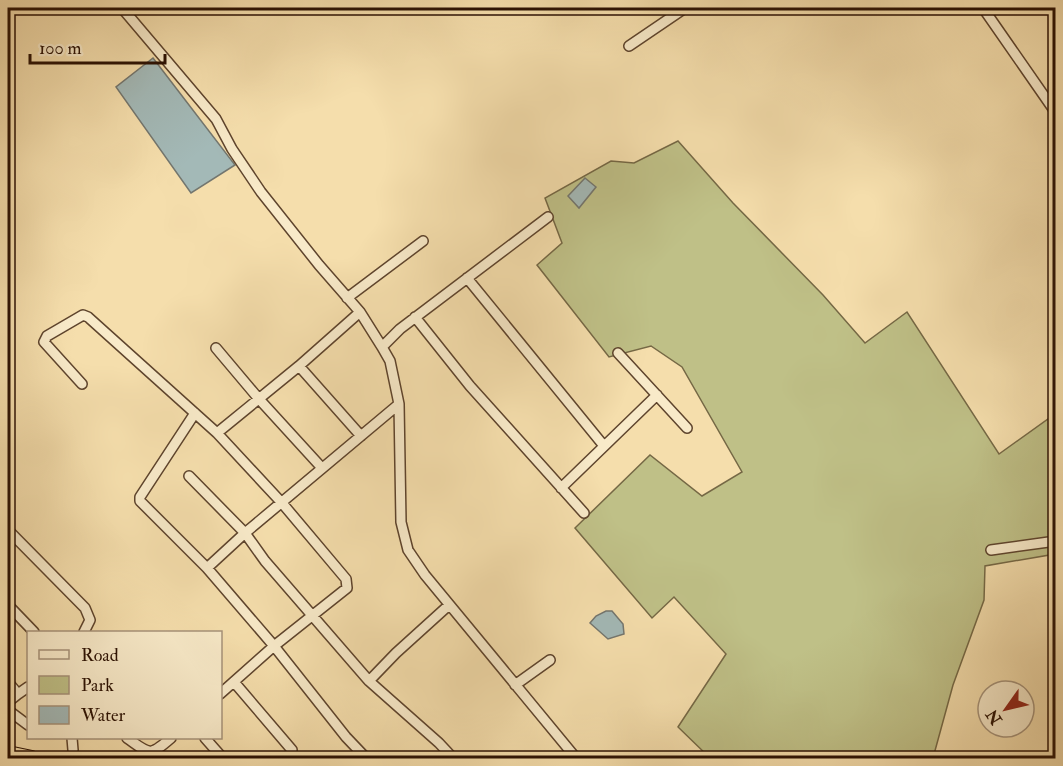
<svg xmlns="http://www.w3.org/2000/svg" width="1063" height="766" font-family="'IM FELL Double Pica',serif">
<rect width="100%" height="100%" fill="#f5deac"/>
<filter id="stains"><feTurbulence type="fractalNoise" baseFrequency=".00333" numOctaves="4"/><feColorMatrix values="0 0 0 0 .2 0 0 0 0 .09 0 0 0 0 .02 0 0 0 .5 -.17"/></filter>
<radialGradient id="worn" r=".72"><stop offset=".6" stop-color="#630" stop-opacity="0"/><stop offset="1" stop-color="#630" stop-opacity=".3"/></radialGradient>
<!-- green -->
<path fill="#bfc087" stroke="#756845" stroke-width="1.5" d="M678,141L733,203L823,295L865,343L907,312L999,454L1055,414V554L985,566L984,600L953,685L933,758H710L678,727L726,654L674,597L652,618L575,528L650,455L702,496L742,472L682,367L651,346L609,357L537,265L562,243L545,198L611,161L634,163Z"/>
<!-- water -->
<path fill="#a3b9b7" stroke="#73766f" stroke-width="1.5" d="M153,58L235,165L191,193L116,87Z
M585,178L596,187L579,208L568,196Z
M606,611H612L623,624L624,634L608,639L590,623L596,616Z"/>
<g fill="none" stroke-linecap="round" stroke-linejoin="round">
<!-- minor-tunnel -->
<path stroke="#d7bf93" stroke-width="9" stroke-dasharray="9 4.5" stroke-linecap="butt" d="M67,758L73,750"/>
<!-- minor casing -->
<g stroke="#5e442d" stroke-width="12">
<path id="minor" d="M122,8L216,119L232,149L261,192L319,265L360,312L382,347L390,361L399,404L401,522L408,550L425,575L576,758
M983,8L1056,113
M629,46L685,8
M467,278L604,446
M347,298L423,241
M415,317L470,386L584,513
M382,347L400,329L548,217
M216,348L259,399L322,468
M618,353L687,428
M299,366L361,436
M82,384L44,342L47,336L83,315L88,317L217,433L282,503L346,579L347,588L274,646L220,694
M195,413L140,497V501L207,568
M217,433L299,366L360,312
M189,476L245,533L265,561L369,681L439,743L453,758
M561,488L657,395
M8,530L85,608L90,620L84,632
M991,550L1056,541
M8,605L34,632
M369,681L396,653L449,605
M8,682L18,694L8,702
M234,682L292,750
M515,685L550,660
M18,694L28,687
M8,710L28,725
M72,738L73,750
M127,738C150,754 149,757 171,738
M205,738L220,755
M366,758L346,737L274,646L207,568L245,533L399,404"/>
</g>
<!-- highway casing -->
<g stroke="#2b1103" stroke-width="16">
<path id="highway" d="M8,753L32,758"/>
</g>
<!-- minor -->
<use href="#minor" stroke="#f8eac9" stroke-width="9"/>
<!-- highway -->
<use href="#highway" stroke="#f5deac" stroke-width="14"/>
</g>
<!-- margin -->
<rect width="1063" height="766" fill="none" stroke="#f5deac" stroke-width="30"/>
<rect x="9" y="9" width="1045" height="748" fill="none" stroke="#2b1103" stroke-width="3"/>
<rect x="15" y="15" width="1033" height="736" fill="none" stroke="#2b1103" stroke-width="1.5"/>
<!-- legend -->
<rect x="27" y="631" width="195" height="108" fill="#f8eac9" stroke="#a6937a" stroke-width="1.5"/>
<rect x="39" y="650" width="30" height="9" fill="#f8eac9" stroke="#a6937a" stroke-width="1.5"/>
<text x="81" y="661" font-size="18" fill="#2b1103">Road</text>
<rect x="39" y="676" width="30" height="18" fill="#bfc087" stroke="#a6937a" stroke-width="1.5"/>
<text x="81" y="691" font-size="18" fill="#2b1103">Park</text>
<rect x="39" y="706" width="30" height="18" fill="#a3b9b7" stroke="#a6937a" stroke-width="1.5"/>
<text x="81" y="721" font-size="18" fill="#2b1103">Water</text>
<!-- north arrow -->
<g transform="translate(1006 709) rotate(236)"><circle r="28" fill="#f8eac9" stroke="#a6937a" stroke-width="1.5"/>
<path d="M0-4.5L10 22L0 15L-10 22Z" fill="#8f2418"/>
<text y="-9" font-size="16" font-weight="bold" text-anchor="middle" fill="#2b1103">N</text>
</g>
<!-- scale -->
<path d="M30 54v9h135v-9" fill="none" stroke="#2b1103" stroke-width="3"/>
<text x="39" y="54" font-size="18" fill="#2b1103" stroke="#f8eac9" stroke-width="4.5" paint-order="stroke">100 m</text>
<rect width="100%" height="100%" filter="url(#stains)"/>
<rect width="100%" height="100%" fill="url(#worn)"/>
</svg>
